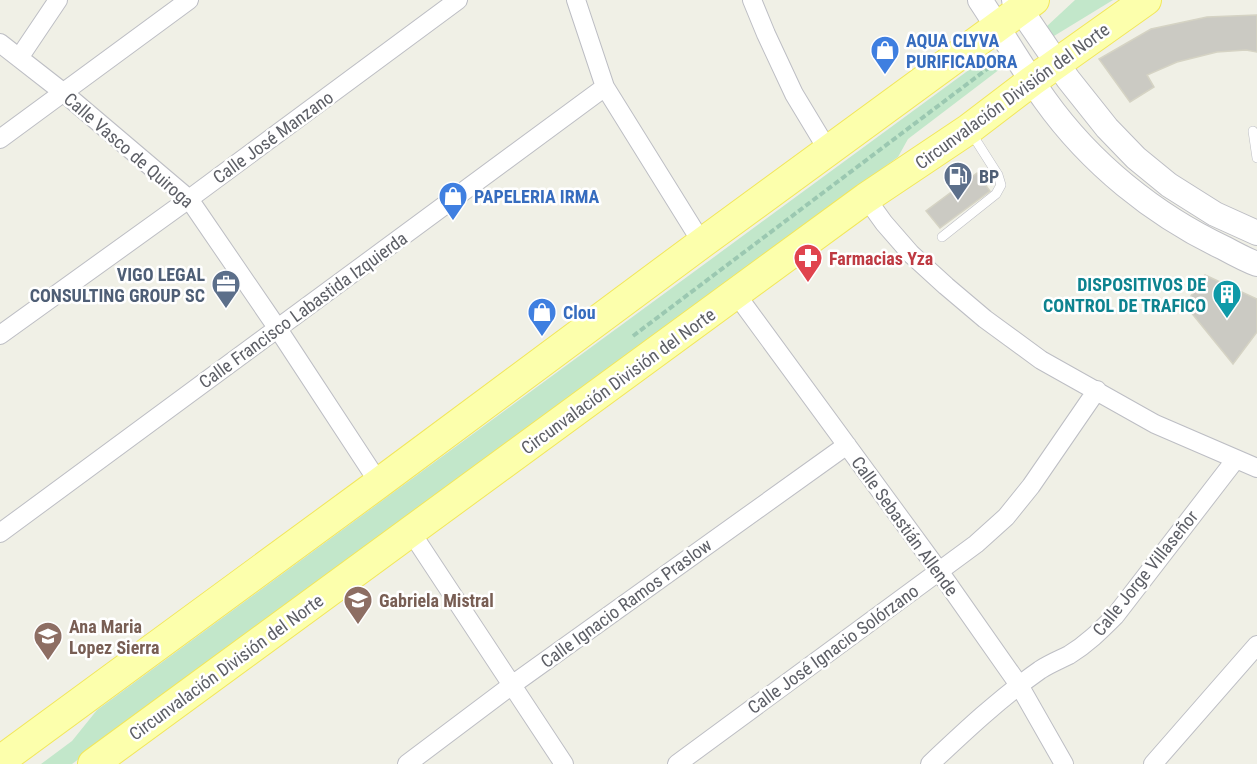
<svg xmlns="http://www.w3.org/2000/svg" width="1257" height="764" font-family="'Roboto Condensed',sans-serif">
<rect width="100%" height="100%" fill="#f0f0e6"/>
<!-- green -->
<path fill="#c2e7ca" d="M1075,0H1113L1054,36L1046,27Z
M992,53L1000,57L1002,63L1000,69L908,139L898,157L72,764H41L72,741L97,710Z"/>
<!-- building -->
<path fill="#cbcac3" stroke="#d5d3c4" stroke-width="1.5" d="M1257,15V52L1246,50L1217,52L1177,62L1147,75L1154,87L1130,102L1099,59L1151,29L1207,17Z
M977,173L990,191L940,228L926,211Z
M1205,275L1257,299V332L1233,364L1185,305Z"/>
<g fill="none" stroke-linecap="round" stroke-linejoin="round">
<!-- service casing -->
<g stroke="#bdbec4" stroke-width="10">
<path id="service" d="M1253,131L1257,158
M942,237L996,194L1001,185L998,175L970,131"/>
</g>
<!-- minor casing -->
<g stroke="#bdbec4" stroke-width="20">
<path id="minor" d="M576,0L605,87L702,243
M752,0L766,34L794,94L829,152
M0,43L64,93L189,199L278,329L379,483
M19,58L58,0
M0,139L189,0
M866,198L884,223L911,254L946,286L985,319L1041,360L1155,424L1257,468
M736,294L939,571L1019,685L1064,764
M0,335L189,199L458,0
M411,532L564,764
M0,533L605,87
M407,764L512,685L847,445
M677,764L976,544L1006,517L1031,486L1097,390
M930,764C965,731 1000,698 1040,670C1049,664 1059,660 1069,655C1087,644 1100,631 1115,616L1236,459
M1153,764L1257,645"/>
</g>
<!-- tertiary casing -->
<g stroke="#bdbec4" stroke-width="26">
<path id="tertiary" d="M980,0C1002,33 1022,68 1045,100C1090,163 1154,215 1224,248C1235,254 1246,260 1257,264
M1014,0L1068,79L1107,128L1136,158L1169,185L1215,214L1257,233"/>
</g>
<!-- primary casing -->
<g stroke="#f2e75c" stroke-width="32">
<path id="primary" d="M0,761L379,483L702,243L1034,0
M93,764L866,198L969,129L1032,81L1146,0"/>
</g>
<!-- path -->
<path stroke="#9bc8b1" stroke-width="4" stroke-dasharray="6 3" stroke-linecap="butt" d="M633,336L995,63"/>
<!-- service -->
<use href="#service" stroke="#fff" stroke-width="9"/>
<!-- minor -->
<use href="#minor" stroke="#fff" stroke-width="18"/>
<!-- tertiary -->
<use href="#tertiary" stroke="#fff" stroke-width="24"/>
<!-- primary -->
<use href="#primary" stroke="#fcffac" stroke-width="30"/>
</g>
<!-- icons -->
<defs>
<g id="shop-pin" transform="scale(1.5)"><path d="M0 17L-7.5 6A9.5 9.5 0 1 1 7.5 6Z" fill="#3f7fe0" stroke="#fff"/><path d="M-5-2.5h2.3a2.7 3.5 0 0 1 5.4 0H5L5.5 6h-11ZM-1.5-2.5h3a1.5 2.3 0 0 0-3 0Z" fill="#fff"/></g>
<g id="fuel-pin" transform="scale(1.5)"><path d="M0 17L-7.5 6A9.5 9.5 0 1 1 7.5 6Z" fill="#5c6f8a" stroke="#fff"/><path d="M-5.5-6h7V0h2V4h1.3V-2.5L3-4.5l.8-.8L6-3V5H2.5V1h-1V6h-7ZM-4.2-4.7v3.2H.2V-4.7Z" fill="#fff"/></g>
<g id="pharmacy-pin" transform="scale(1.5)"><path d="M0 17L-7.5 6A9.5 9.5 0 1 1 7.5 6Z" fill="#e0444e" stroke="#fff"/><path d="M-2-6h4v4h4v4h-4v4h-4v-4h-4v-4h4Z" fill="#fff"/></g>
<g id="office-pin" transform="scale(1.5)"><path d="M0 17L-7.5 6A9.5 9.5 0 1 1 7.5 6Z" fill="#5c6f8a" stroke="#fff"/><path d="M-6-3h4V-5.5h4V-3h4V5H-6ZM-1-4.5V-3h2v-1.5ZM-6 0V1H6V0Z" fill="#fff"/></g>
<g id="building-pin" transform="scale(1.5)"><path d="M0 17L-7.5 6A9.5 9.5 0 1 1 7.5 6Z" fill="#0f9aa8" stroke="#fff"/><path d="M-4-6H4V6H1V3H-1V6H-4ZM-2.5-4.3h1.7v1.8h-1.7ZM.8-4.3h1.7v1.8H.8ZM-2.5-1h1.7V.8h-1.7ZM.8-1h1.7V.8H.8Z" fill="#fff"/></g>
<g id="school-pin" transform="scale(1.5)"><path d="M0 17L-7.5 6A9.5 9.5 0 1 1 7.5 6Z" fill="#8d6e63" stroke="#fff"/><path d="M0-5L7-2L0 1L-7-2ZM-4 1L0 2.5L4 1V4Q0 6-4 4Z" fill="#fff"/></g>
</defs>
<g fill-rule="evenodd">
<use href="#shop-pin" x="885" y="50"/>
<use href="#fuel-pin" x="958" y="176"/>
<use href="#shop-pin" x="453" y="196"/>
<use href="#pharmacy-pin" x="808" y="258"/>
<use href="#office-pin" x="226" y="284"/>
<use href="#building-pin" x="1227" y="294"/>
<use href="#shop-pin" x="542" y="312"/>
<use href="#school-pin" x="358" y="600"/>
<use href="#school-pin" x="48" y="636"/>
</g>
<g text-anchor="middle" dominant-baseline="central" stroke-width="5" stroke-linejoin="round" paint-order="stroke">
<!-- shop labels -->
<g font-size="18" font-weight="bold" fill="#366cbe" stroke="#fff" text-anchor="start">
<text x="906" y="40">AQUA CLYVA<tspan x="906" dy="21">PURIFICADORA</tspan></text>
<text x="474" y="196">PAPELERIA IRMA</text>
<text x="563" y="312">Clou</text>
</g>
<!-- street labels -->
<g font-size="18" fill="#5d5f66" stroke="#fff">
<text transform="translate(1012 96) rotate(-36)">Circunvalación División del Norte</text>
<text transform="translate(273 137) rotate(-36)">Calle José Manzano</text>
<text transform="translate(129 150) rotate(41)">Calle Vasco de Quiroga</text>
<text transform="translate(303 310) rotate(-36)">Calle Francisco Labastida Izquierda</text>
<text transform="translate(618 381) rotate(-36)">Circunvalación División del Norte</text>
<text transform="translate(905 526) rotate(54)">Calle Sebastián Allende</text>
<text transform="translate(1145 573) rotate(-51)">Calle Jorge Villaseñor</text>
<text transform="translate(626 603) rotate(-36)">Calle Ignacio Ramos Praslow</text>
<text transform="translate(833 649) rotate(-36)">Calle José Ignacio Solórzano</text>
<text transform="translate(226 667) rotate(-36)">Circunvalación División del Norte</text>
</g>
<!-- service labels -->
<g font-size="18" font-weight="bold" fill="#4e5e75" stroke="#fff" text-anchor="start">
<text x="979" y="176">BP</text>
<text x="205" y="274" text-anchor="end">VIGO LEGAL<tspan x="205" dy="21">CONSULTING GROUP SC</tspan></text>
</g>
<!-- health labels -->
<g font-size="18" font-weight="bold" fill="#be3a42" stroke="#fff" text-anchor="start">
<text x="829" y="258">Farmacias Yza</text>
</g>
<!-- culture labels -->
<g font-size="18" font-weight="bold" fill="#0d838f" stroke="#fff" text-anchor="end">
<text x="1206" y="284">DISPOSITIVOS DE<tspan x="1206" dy="21">CONTROL DE TRAFICO</tspan></text>
</g>
<!-- education labels -->
<g font-size="18" font-weight="bold" fill="#785e54" stroke="#fff" text-anchor="start">
<text x="379" y="600">Gabriela Mistral</text>
<text x="69" y="626">Ana Maria<tspan x="69" dy="21">Lopez Sierra</tspan></text>
</g>
</g>
</svg>
